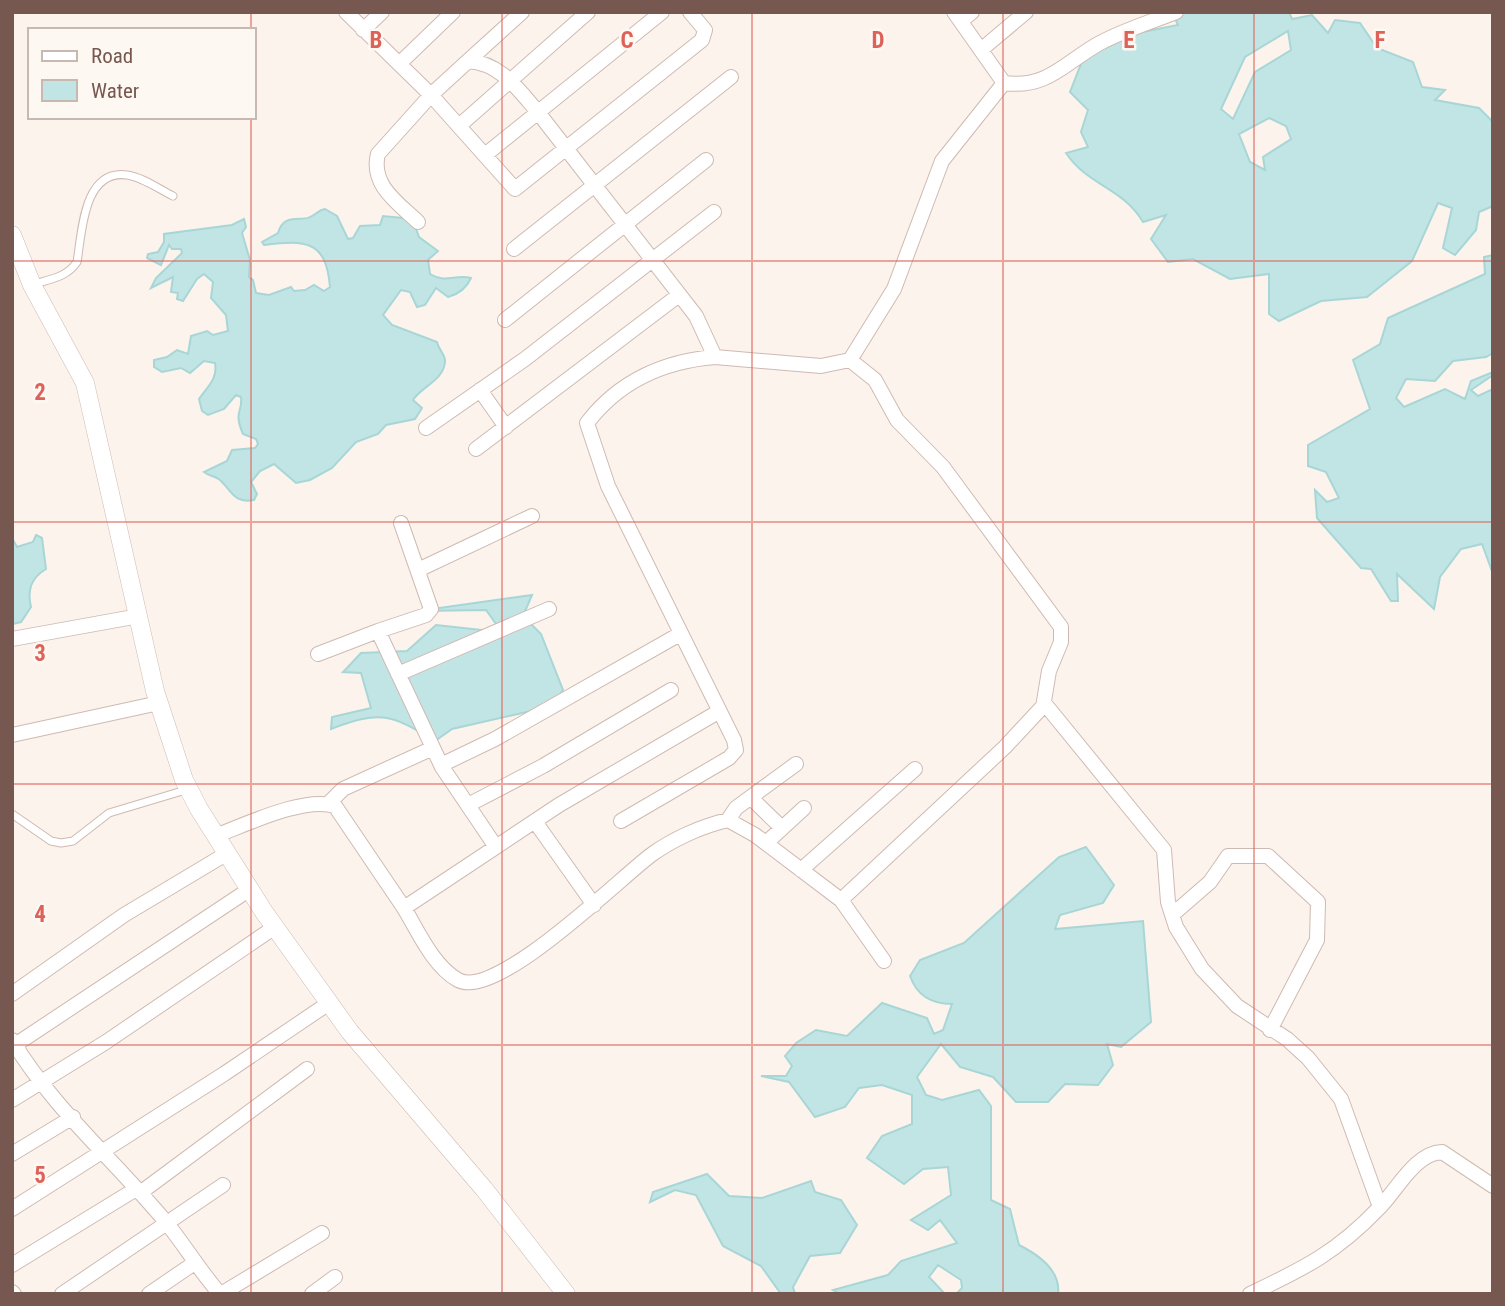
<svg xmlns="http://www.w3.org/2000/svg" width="1505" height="1306" font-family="'Roboto Condensed',sans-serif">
<rect width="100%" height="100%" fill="#fcf3ec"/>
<!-- water -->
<path fill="#c1e5e5" stroke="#a8d6d6" stroke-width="2" fill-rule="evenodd" d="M1179,12H1289L1292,19L1312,15L1328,33L1335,20L1360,23L1377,48L1413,62L1422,87L1445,90L1435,100L1479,108L1493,122V206L1479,212L1476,230L1455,255L1443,248L1452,208L1438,203L1412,261L1367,297L1321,301L1279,321L1269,314V274L1230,279L1193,259L1168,262L1151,239L1166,215L1143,222C1122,187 1088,186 1066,153L1088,147L1081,132L1088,110L1070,92L1083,59L1122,36L1178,25L1174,16ZM1288,31L1291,50L1255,72L1233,119L1221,109L1245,57ZM1269,118L1286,126L1291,139L1263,157L1265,170L1250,162L1239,134Z
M325,209L337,216L348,239L353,238L360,226L380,225L383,216L403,218L415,226L419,237L438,251L428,260L430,274C446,284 455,274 471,278C467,287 459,294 448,297L436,288L425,305L417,307L410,292L401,290L383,315L392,325L437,342C438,349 446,355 445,362C443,381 422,386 413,400L422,408L415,419L386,425L378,434L356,442L332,468L310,480L296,483L274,464L260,471L251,482L257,494L254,500C234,504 232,491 220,480C214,475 210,477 204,472L227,461L232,450L255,448L258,444L256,439L243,434C233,411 243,412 241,397L236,395L224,409L208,415L202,411L199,399C207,387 218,379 215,363L204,361L190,373L181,368L162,372L154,367V360L167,357L177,350L188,354L191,336L207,331L213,335L228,331L226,315L211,298L213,282L204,274L197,279L183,301L177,299L178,293L171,292L173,277L151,288L156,278L182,253L181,249H172L169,245L161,265L147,258L148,254L158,252L164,242V234L232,225L244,219L246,227L242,233L250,260L249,277L253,280L256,293L269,295L291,287L294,291L305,290L314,285L324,291L330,287C326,240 306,240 264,245L262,242L278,233C284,212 301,222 310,217C317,214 318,210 325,209Z
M1493,255V353L1486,357L1453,361L1435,381L1406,379L1396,398L1404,407L1445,389L1465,399L1471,381L1493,372V375L1471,390L1478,396L1493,389V574L1482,544L1461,549L1440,577L1434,609L1397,574L1398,601H1391L1371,569L1361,568L1317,518L1315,490L1327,502L1339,498L1326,472L1308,466V445L1370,409L1353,360L1380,344L1388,318L1485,274L1484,257Z
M36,535L42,538L46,569C31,578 27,590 31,607L21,622L13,624L12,538L17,547L33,542Z
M532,595L523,616L541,634L563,690L553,706L452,729L435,741C391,714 381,710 331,729L332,717L371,708L361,673L343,672L361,653L407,651L436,625L491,631L496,624L486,610L418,611Z
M1086,847L1114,885L1103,903L1060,915L1055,929L1143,921L1151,1022L1121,1047L1107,1044L1113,1065L1098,1085L1065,1084L1048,1102H1016L993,1077L960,1067L941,1044L917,1077L926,1095L942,1100L979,1090L991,1106V1200L1010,1209L1019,1245C1037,1254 1061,1270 1058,1294H956L962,1288L961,1280L938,1265L929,1277L945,1294H840L833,1290L888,1275L901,1261L957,1243L940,1220L928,1230L911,1220L951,1195L948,1167L923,1169L904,1184L867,1158L882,1136L912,1124V1095L882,1085L859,1088L845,1107L815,1117L789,1082L761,1076H786L792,1066L785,1056L796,1043L816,1030L847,1036L882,1003L927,1018L934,1034L943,1030L952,1004C932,1004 917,996 910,976L920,960L964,943L1059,857Z
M707,1174L729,1196L762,1198L811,1181L815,1192L841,1200L857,1225L840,1253L810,1256L793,1287L795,1294H781L761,1266L723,1246L696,1195L675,1190L650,1202L653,1192Z"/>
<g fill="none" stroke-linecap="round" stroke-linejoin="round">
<!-- service casing -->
<g stroke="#cebab2" stroke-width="9">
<path id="service" d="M34,284C51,279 67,277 77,262C82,233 83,169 127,175C142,177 159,189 173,196
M12,814L51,841L61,843L73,841L109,813L189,789"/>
</g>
<!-- minor casing -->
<g stroke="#cebab2" stroke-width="16">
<path id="minor" d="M346,12L431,95L515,189L702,40L705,30L690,12
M954,12L1004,83
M961,21L972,12
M363,30L382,12
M982,49L1026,12
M468,61L522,12
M399,64L453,12
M459,126L588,12
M485,155L662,12
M418,222C398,203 370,185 378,154L431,95L468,61C500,63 517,88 537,111L696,316L715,357C665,361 619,381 587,423L608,486L734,740L736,750L729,758L621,821
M514,249L731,77
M505,320L706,160
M715,357L821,366L850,360L894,289L942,161L1004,83C1048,89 1065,62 1100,43C1124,30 1151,22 1176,12
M850,360L875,380L897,420L943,467L1061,627V642L1049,671L1043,707
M480,390L506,427
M426,428L525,359L714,212
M476,449L679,295
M418,570L532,516
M378,631L426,615L431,609L401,523
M12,639L139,616
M318,654L378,631L442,767L496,847
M398,674L549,609
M12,735L159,703
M441,765L495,739L680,634
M751,798L782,828
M328,804L343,789L433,748
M468,805L543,766L671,690
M728,820L736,808L796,764
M536,823L594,905
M215,836C245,825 304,796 335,806L404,908L559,805L718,712
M766,843L804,808
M801,870L915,769
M841,900L884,961
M404,908C418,931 433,966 458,980C496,1001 620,878 651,855C673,839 702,826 728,820L755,835L841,900L1005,747L1045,704L1164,850L1168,902L1176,927L1202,969L1237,1006L1287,1039L1308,1058L1341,1099L1380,1207
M1172,915L1210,882L1228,856H1268L1318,902L1317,940L1270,1030
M12,994L124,915L226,854
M12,1040C52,1107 115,1161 165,1221C184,1244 199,1270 220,1294
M15,1045L250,889
M12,1100L106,1042L275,927
M12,1154L73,1117
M140,1193L307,1069
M12,1209L224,1074L329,1003
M12,1265L136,1189
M12,1292L14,1294
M62,1294L223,1185
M149,1294L193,1264
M221,1294L322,1233
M312,1294L335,1277
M1250,1294C1305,1268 1337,1252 1379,1208C1397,1190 1415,1153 1442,1152L1493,1186"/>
</g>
<!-- tertiary casing -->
<g stroke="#cebab2" stroke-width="19">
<path id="tertiary" d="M12,235L32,285L85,383L155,691L184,780L199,809L264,912L350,1032L484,1189L566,1294"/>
</g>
<!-- service -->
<use href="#service" stroke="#fff" stroke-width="7"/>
<!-- minor -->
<use href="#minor" stroke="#fff" stroke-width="14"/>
<!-- tertiary -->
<use href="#tertiary" stroke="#fff" stroke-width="18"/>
</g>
<!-- grid -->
<path fill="none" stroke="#dd635a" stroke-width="2" stroke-opacity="0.55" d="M251,12V30M502,12V1294M752,12V1294M1003,12V1294M1254,12V1294M251,117V1294M12,261H1493M12,522H1493M12,784H1493M12,1045H1493"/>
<g font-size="23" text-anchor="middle" font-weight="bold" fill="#dd635a" stroke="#fef8f3" stroke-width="5" stroke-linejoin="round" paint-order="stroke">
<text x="376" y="48">B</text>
<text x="627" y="48">C</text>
<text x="878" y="48">D</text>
<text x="1129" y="48">E</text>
<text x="1380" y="48">F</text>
<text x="40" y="400">2</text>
<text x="40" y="661">3</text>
<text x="40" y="922">4</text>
<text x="40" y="1183">5</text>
</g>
<!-- border -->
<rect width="1505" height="1306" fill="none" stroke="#775850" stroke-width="28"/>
<!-- legend -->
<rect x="28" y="28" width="228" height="91" fill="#fef8f3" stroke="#c8b8b2" stroke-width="2"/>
<rect x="42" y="51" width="35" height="10" fill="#ffffff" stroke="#c8b8b2" stroke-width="2"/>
<text x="91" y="63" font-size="21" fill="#775850">Road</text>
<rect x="42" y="80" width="35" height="21" fill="#c1e5e5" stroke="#c8b8b2" stroke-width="2"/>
<text x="91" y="98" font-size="21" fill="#775850">Water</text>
</svg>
